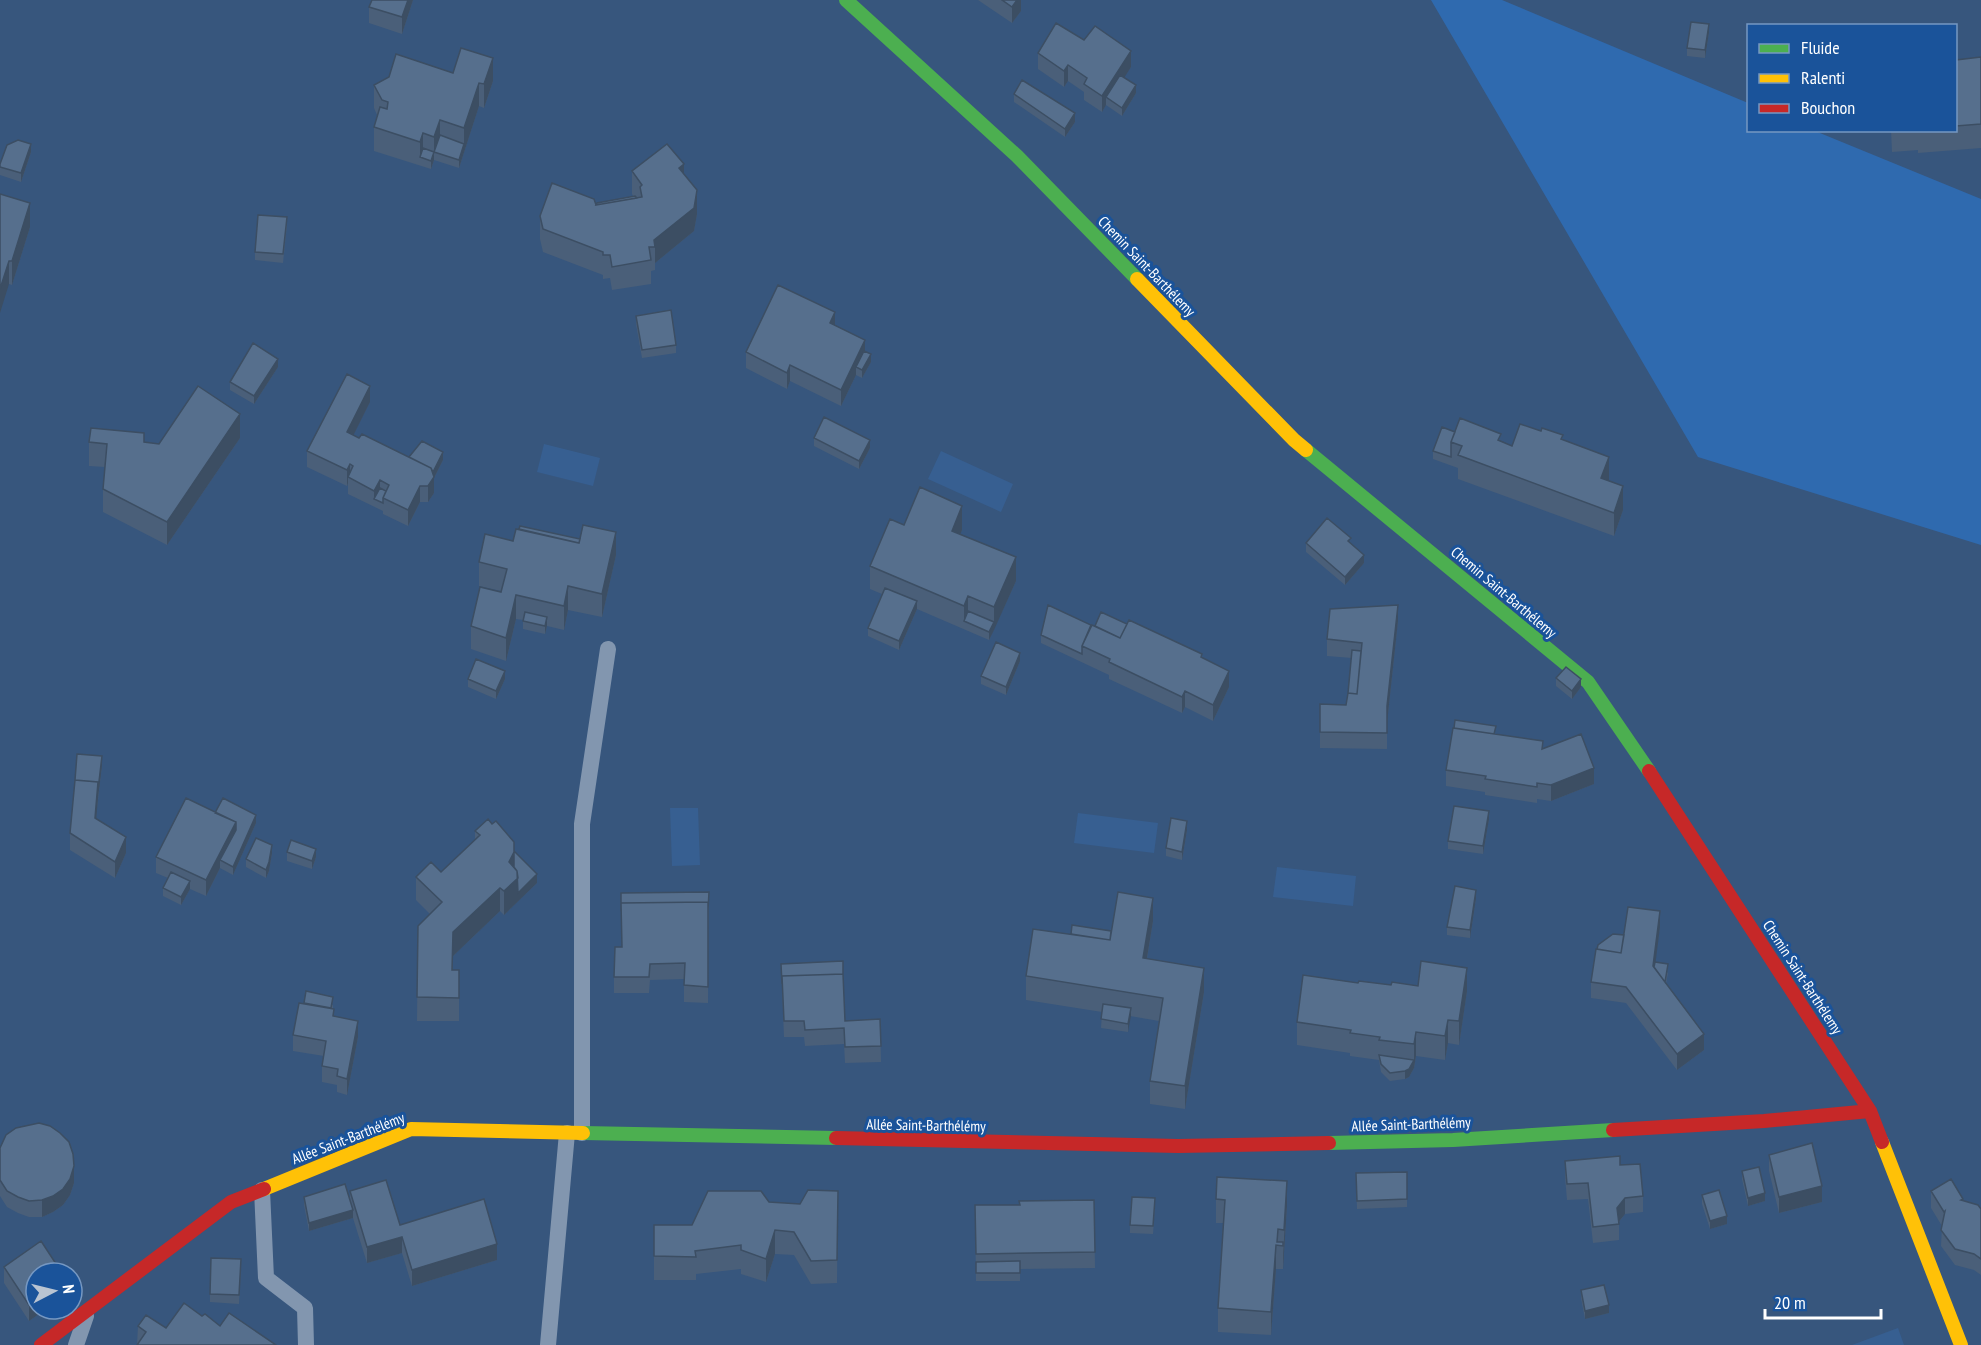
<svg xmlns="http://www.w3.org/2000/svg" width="1981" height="1345" font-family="'PT Sans Narrow',sans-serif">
<rect width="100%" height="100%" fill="#37567d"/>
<!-- green -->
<path fill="#2f6aaf" d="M1431,0H1502L1748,103V130L1815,131L1981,199V545L1698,457Z"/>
<!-- water -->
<path fill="#375f91" d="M544,444L600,458L593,486L537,472Z
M941,451L1013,484L1001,512L928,479Z
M670,808H698L700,865L672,866Z
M1078,813L1158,823L1154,853L1074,843Z
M1277,867L1356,876L1353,906L1273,897Z
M1898,1328L1904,1345H1852Z"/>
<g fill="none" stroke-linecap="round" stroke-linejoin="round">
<!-- lane -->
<path stroke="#8296af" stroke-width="16" d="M582,1133V824L608,649
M262,1190L266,1278L305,1308L306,1345
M76,1345L86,1316
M548,1345L567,1133"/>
<!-- fast -->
<path stroke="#4caf50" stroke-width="14" d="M846,0L1017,156L1137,279
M1306,450L1588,682L1649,771
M583,1133L836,1138
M1329,1143L1453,1140L1613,1130"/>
<!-- slow -->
<path stroke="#ffc107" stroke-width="14" d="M1137,279L1294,440L1306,450
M1882,1142L1961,1345
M264,1189L411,1129L583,1133"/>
<!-- jam -->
<path stroke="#c62828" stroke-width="14" d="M1649,771L1870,1111L1882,1142
M1613,1130L1764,1121L1870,1111
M836,1138L1178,1146L1329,1143
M41,1345L231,1202L264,1189"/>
</g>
<!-- wall -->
<path fill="#4a5f79" d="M372,0H413L402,34L369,23V7Z
M978,0H1021V11L1012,23Z
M1709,32L1705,58L1687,56V48Z
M1084,40L1131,67L1124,77L1136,93L1122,116L1106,105L1102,112L1084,100V92L1068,81L1064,87L1038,69V53Z
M1981,57V148L1918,153V150L1892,152L1891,130H1956V60Z
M453,73L493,81L484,108L479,106L459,168L434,160L431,169L374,151V127L377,115L374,108V85Z
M1014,94L1075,122L1065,137L1014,102Z
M31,152L21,182L0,175V164Z
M632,171L684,174L697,214L694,231L655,263V270L651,271V284L612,290L610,278L603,279V275L543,252L540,239V216L596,205L633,196L632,194Z
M0,194L30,227L12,285L9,284Z
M287,225L283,263L255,260V252Z
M636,316L676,345V353L642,358L636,324Z
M835,325L865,351L871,362L862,378L856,375L841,406L790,381L787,389L746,368V352Z
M278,367L254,404L230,390V382Z
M370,402L353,435L409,457L443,460L434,478V493L428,502H420L408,526L383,514V511L348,494V483L347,486L307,467V451Z
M1455,432L1501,441L1512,446L1563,440L1608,481L1623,510L1614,536L1458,479V468L1433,459V451Z
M240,438L167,545L103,512V489L105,467L89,466V442H144L159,444Z
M814,438L870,448L859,469L814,446Z
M904,525L962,530L960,534L1016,581L989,640L917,609L899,650L868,636V628L882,594L870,589V566Z
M513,541L616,555L602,617L568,610L564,630L547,626L545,634L523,629V620L516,619L506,661L471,649V626L501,591L479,586V562Z
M1306,543L1351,544L1364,563L1345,585L1306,552Z
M1398,621L1387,723V749L1320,748V704L1346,705L1348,693L1352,658L1327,656V639Z
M1127,624L1202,658L1229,687L1213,721L1185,707L1182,713L1109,679V675L1041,643V635L1095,626Z
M1020,661L1006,695L981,684V676Z
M1556,678L1581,687L1572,699L1556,686Z
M468,679H505L496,699L468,687Z
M1496,734L1543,748L1594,784L1551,801L1537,799V803L1485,795V792L1446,786V770Z
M102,765L96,818L126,853L115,878L70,850V833Z
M215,813L256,823L233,875L220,868L206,896L190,889L181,905L163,896V888L168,878L156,873V857Z
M1489,819L1483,854L1448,849V841Z
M1187,830L1182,860L1166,856V848Z
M475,831L514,851L537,883L504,915L500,911L453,956V970H459V1021H417L418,926L430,914L416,900V877L441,872L475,840Z
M287,852L316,857L312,869L287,861Z
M272,853L269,871L266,878L246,867V859Z
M709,892L708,1003L684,1002V979L650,980L649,993H614V977L622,947Z
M1476,898L1470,938L1447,935V927Z
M1153,921L1147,959L1204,992L1185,1109L1150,1104V1081L1159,1021L1130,1016L1128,1032L1101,1028L1102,1012L1026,1000V976L1071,934L1111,931Z
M1660,927L1655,962L1668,973L1666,984L1704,1050L1677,1070L1626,1003L1591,998V982L1597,949L1624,935Z
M781,964L845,1021L880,1019L881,1062L845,1063L844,1044L805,1046L804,1037H784Z
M1391,985L1418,986L1467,991L1459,1045L1448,1043L1445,1060L1416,1056L1414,1068L1409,1077L1405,1079L1390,1081L1381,1072L1379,1060L1350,1056V1053L1297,1045V1022Z
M304,1003L333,1005V1008L334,1016L358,1037L347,1095L337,1092V1085L322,1082V1066L324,1056L293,1051V1035Z
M0,1148L74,1183L70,1195L63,1205L53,1212L42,1217H29L18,1213L7,1207L0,1196Z
M1769,1155L1822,1202L1779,1213L1769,1171Z
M1565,1161L1620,1165L1643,1196V1212L1625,1214L1619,1222V1240L1593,1243L1588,1199L1567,1200L1565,1177Z
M1742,1171L1765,1201L1748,1206L1742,1179Z
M1407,1172V1207L1357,1209L1356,1173Z
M350,1191L400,1225L497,1260L412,1286L402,1253L367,1263L353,1218L309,1231L304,1205V1197L350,1198Z
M838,1191L837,1283L811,1284L794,1255L775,1254L766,1282L741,1274V1269L696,1274V1280H654V1225H692L769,1202L800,1204Z
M1931,1191L1963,1201L1981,1209V1275L1974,1270L1955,1265L1941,1246L1942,1226L1931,1208Z
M1702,1195L1727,1224L1710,1229L1702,1204Z
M1216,1199L1287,1205L1283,1269H1276L1271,1335L1218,1332V1308L1223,1223H1216Z
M1094,1200L1095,1268L1020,1269V1281H976L975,1205H1019Z
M1155,1206L1153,1234L1130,1233V1225Z
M4,1267L36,1309H46L29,1321L4,1283Z
M241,1267L239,1304L210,1302V1294Z
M1581,1290L1609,1313L1585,1319L1581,1298Z
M202,1316L220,1326L137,1345L138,1326L166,1328Z"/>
<!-- shaded-wall -->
<path fill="#3c4e63" d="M408,0H413L402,34V17Z
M1014,0H1021V11L1012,23V7Z
M1709,24V32L1705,58V50Z
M1131,51V67L1110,100L1106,97V105L1102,112V96Z
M493,58V81L484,108V84Z
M1068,65V81L1064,87V71Z
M479,83V106L459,168V160L464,144V128Z
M1136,85V93L1122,116V108Z
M1075,113V122L1065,137V129Z
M440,120V144L434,152V137Z
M423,133V156L420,157V142Z
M31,144V152L21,182V173Z
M434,152V160L431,169V161Z
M684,164V187L679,168Z
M697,190V214L694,231L655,263V247L654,240Z
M30,203V227L12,285V261Z
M9,261V284L0,313V289Z
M835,312V328L830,323Z
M865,340V356L856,367V375L841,406V390Z
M871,354V362L862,378V370Z
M278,359V367L254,404V396Z
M790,365V381L787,389V373Z
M370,386V402L347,448V432Z
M240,414V438L167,545V522Z
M870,440V448L859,469V461Z
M443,452V460L434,478V493L428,502V486L431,476Z
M1609,457V481L1601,502V478Z
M350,464V478L348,477V483L347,486V470Z
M380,480V496L374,499V491Z
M420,486V502L408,526V510Z
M1623,486V510L1614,536V513Z
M962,506V530L952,554V531Z
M616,532V555L602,617V594Z
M1364,555V563L1345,585V577Z
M1016,557V581L994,630V607Z
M568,586V610L564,630V606Z
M516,595V619L506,661V638Z
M968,596V619L964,621V606Z
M917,601V609L899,650V641Z
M1398,605V621L1387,723V706Z
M547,617V626L545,634V626Z
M994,622V630L989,640V632Z
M1020,653V661L1006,695V687Z
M505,671V679L496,699V691Z
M1229,671V687L1213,721V705Z
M1581,679V687L1572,699V691Z
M1185,691V707L1182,713V697Z
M102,756V765L98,798V790Z
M1594,768V784L1551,801V785Z
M98,782V798L95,834V818Z
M1489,811V819L1483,854V846Z
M256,815V823L233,875V867Z
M1187,821V830L1182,860V852Z
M236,822V839L220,860V868L206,896V880Z
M126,837V853L115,878V862Z
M272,845V853L269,871L266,878V870Z
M316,849V857L312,869V861Z
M514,852V875L509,862Z
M537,874V883L504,915V891L518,878Z
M190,881V889L181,905V897Z
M500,888V911L453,956L452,994L453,932Z
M1476,890V898L1470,938V930Z
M1153,898V921L1143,982V958Z
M1660,911V927L1654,975L1653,966Z
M1204,968V992L1185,1109V1086Z
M1467,968V991L1459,1045V1021Z
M1131,1008V1016L1128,1032V1024Z
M1448,1020V1043L1445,1060V1036Z
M358,1021V1037L347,1095V1079Z
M1416,1032V1056L1414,1068L1409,1077L1405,1079V1071L1414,1060V1044Z
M1704,1034V1050L1677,1070V1054Z
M74,1166V1183L70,1195L63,1205L53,1212L42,1217V1200Z
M1287,1181V1205L1283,1269V1246V1258Z
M1822,1186V1202L1779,1213V1197Z
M1765,1193V1201L1748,1206V1198Z
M1625,1198V1214L1617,1224V1208Z
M353,1210V1218L309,1231V1223Z
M1727,1216V1224L1710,1229V1221Z
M775,1230V1254L766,1282V1259Z
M402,1237V1253L367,1263V1247Z
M497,1244V1260L412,1286V1270Z
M1276,1245V1269L1271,1335V1312Z
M36,1300V1309H46L29,1321V1305Z
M1609,1305V1313L1585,1319V1311Z"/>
<!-- building -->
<path fill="#566f8d" stroke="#3c4e63" stroke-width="1.5" d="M372,0H408L402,17L369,7Z
M1002,0H1017L1012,7Z
M1691,22L1709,24L1705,50L1687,48Z
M1056,23L1084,40L1095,26L1131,51L1102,96L1084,84L1087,78L1068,65L1064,71L1038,53Z
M461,48L493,58L484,84L479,83L464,128L440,120L434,137L423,133L420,142L374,127L380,107L387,109L388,102L382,100L374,85L389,77L396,54L453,73Z
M1981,57V124L1956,126V60Z
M1120,75L1136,85L1122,108L1106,97Z
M1022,80L1075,113L1065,129L1014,94Z
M440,135L464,144L459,160L434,152Z
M18,140L31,144L21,173L0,167V164L7,145Z
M667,144L684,164L679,168L697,190L694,208L654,240L655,247H649L651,260L612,267L610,255H603V252L543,229L540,216L552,183L594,199L596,205L642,197L640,187L642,185L632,171Z
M423,148L434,152L431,161L420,157Z
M0,194L30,203L12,261H9L0,289Z
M635,196L637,198L596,205L597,203Z
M258,215L287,217L283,254L255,252Z
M778,285L835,312L830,323L865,340L841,390L790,365L787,373L746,352Z
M671,310L676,345L642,350L636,316Z
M253,343L278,359L254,396L230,382Z
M864,351L871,354L862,370L856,367Z
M347,374L370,386L347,432L359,438L362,434L431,468L434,477L428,486H420L408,510L383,498L389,485L380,480L374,491L348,477L353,466L350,464L347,470L307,451Z
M198,386L240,414L167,522L103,489L107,444L89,442L91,428L144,433V442L159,444Z
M824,417L870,440L859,461L814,438Z
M1460,418L1501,434L1498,440L1512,446L1520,424L1541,431L1542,428L1563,435L1561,439L1609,457L1601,478L1623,486L1614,513L1458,455L1462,446L1451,442Z
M1442,427L1455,432L1451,442V457L1433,451Z
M422,441L443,452L433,472L431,468L409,457Z
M920,487L962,506L952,531L1016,557L994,607L968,596L964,606L870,566L890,519L904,525Z
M380,488L386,491L383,498V503L374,499Z
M1327,518L1351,538L1348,541L1364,555L1345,577L1306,543Z
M583,525L616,532L602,594L568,586L564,606L516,595L506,638L471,626L480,587L501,592L507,569L479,562L485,534L513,541L516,529L579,543Z
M520,526L580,539L579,543L519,529Z
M885,588L917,601L899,641L868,628Z
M1048,605L1091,625L1082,646V654L1041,635Z
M1398,605L1387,706V733L1320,732V704L1346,705L1348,693L1357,694L1362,643L1327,639L1330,609Z
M968,611L994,622L989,632L964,621Z
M525,612L547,617L545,626L523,621Z
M1101,612L1127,624L1120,638L1095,626Z
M1129,620L1202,654L1201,657L1229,671L1213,705L1185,691L1182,697L1109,662L1110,659L1082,646L1092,625L1120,638Z
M996,642L1020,653L1006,687L981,676Z
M1352,650L1361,651L1357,694L1348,693Z
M476,659L505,671L496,691L468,679Z
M1566,667L1581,679L1572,691L1556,678Z
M1455,720L1496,726L1494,734L1454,728Z
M1453,728L1543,741L1542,749L1581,734L1594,768L1551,785L1537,783V787L1485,779L1486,776L1446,770Z
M77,754L102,756L98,790V782L75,780Z
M75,780L98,782L95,818L126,837L115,862L70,833Z
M186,798L236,822L206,880L156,857Z
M223,798L256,815L233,867L220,860L236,830V822L215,813Z
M1454,806L1489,811L1483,846L1448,841Z
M1171,818L1187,821L1182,852L1166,848Z
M488,819L492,824L496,821L514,842V852L509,862L517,871L518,878L504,891L500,888L453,932L452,970H459V998L417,997L418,926L442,902L416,877L431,862L441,872L480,835L475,831Z
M256,838L272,845L269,862L266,870L246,859Z
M291,840L316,849L312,861L287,852Z
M514,851L537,874L518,893L517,871L514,867Z
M171,872L190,881L181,897L163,888Z
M1455,886L1476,890L1470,930L1447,927Z
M709,892L708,910V902L621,903V911V893Z
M1118,892L1153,898L1143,958L1204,968L1185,1086L1150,1081L1163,998L1026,976L1033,929L1110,940Z
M708,902V987L684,985L685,963L650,964L649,977H614L615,947H622L621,903Z
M1628,907L1660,911L1653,966L1704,1034L1677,1054L1626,987L1591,982L1596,949L1621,953Z
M1072,925L1111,931L1110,940L1071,934Z
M1613,934L1624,935L1621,953L1597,949L1598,945Z
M843,961V974L782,976V984L781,964Z
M1421,961L1467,968L1459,1021L1448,1020L1445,1036L1416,1032L1414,1044L1379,1040L1380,1037L1350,1033L1351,1030L1297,1022L1303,975L1358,983L1359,981L1391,985L1392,982L1418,986Z
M1655,962L1668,964L1665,982L1654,967Z
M843,974L845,1021L880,1019L881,1046L845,1047L844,1028L805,1030L804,1021H784L782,976Z
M306,991L333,997L331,1008L304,1003Z
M299,1003L334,1009L333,1016L358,1021L347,1079L337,1076L338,1069L322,1066L326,1041L293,1035Z
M1103,1004L1131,1008L1128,1024L1101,1019Z
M1379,1055L1414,1060L1409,1069L1405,1071L1390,1073L1381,1064Z
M39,1123L50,1126L60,1133L69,1142L73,1154L74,1166L70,1179L63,1189L53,1196L42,1200L29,1201L18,1197L7,1191L0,1180V1148L6,1135L16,1128Z
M1812,1143L1822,1186L1779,1197L1769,1155Z
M1620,1156V1165L1640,1164L1643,1196L1625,1198L1617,1208L1619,1224L1593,1227L1588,1183L1567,1184L1565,1161Z
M1759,1167L1765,1193L1748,1198L1742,1171Z
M1407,1172V1199L1357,1201L1356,1173Z
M1217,1177L1287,1181L1284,1230L1278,1229L1277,1242H1283V1246L1276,1245L1271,1312L1218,1308L1225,1200L1216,1199Z
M1951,1179L1963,1199L1961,1200L1978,1205L1981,1209V1259L1974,1254L1955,1249L1941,1230L1945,1211L1944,1212L1931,1191Z
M386,1180L400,1225L484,1199L497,1244L412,1270L402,1237L367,1247L350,1191Z
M345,1184L353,1210L309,1223L304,1197Z
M808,1190L838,1191L837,1260L811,1261L794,1232L775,1230L766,1259L741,1250V1245L695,1251L696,1257L654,1256V1225H692L708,1191H761L769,1202L800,1204Z
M1719,1190L1727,1216L1710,1221L1702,1195Z
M1132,1197L1155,1198L1153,1226L1130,1225Z
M1094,1200L1095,1252L976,1254L975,1205H1020L1019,1201Z
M41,1241L62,1273H36V1300L29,1305L4,1267Z
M211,1258L241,1259L239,1295L210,1294Z
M1020,1261V1273H976V1262Z
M1604,1285L1609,1305L1585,1311L1581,1290Z
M184,1303L202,1316L205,1314L220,1326L229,1313L276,1345H137L146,1332L138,1326L146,1315L166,1328Z"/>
<g text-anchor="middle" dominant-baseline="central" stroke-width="6" stroke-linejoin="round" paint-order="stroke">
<!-- street labels -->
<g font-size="15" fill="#fff" stroke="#1a539a">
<text transform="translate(1147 266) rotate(46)">Chemin Saint-Barthélemy</text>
<text transform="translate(1504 592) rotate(40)">Chemin Saint-Barthélemy</text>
<text transform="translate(1803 977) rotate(57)">Chemin Saint-Barthélemy</text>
<text transform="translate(1411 1124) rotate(-2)">Allée Saint-Barthélémy</text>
<text transform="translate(926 1125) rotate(1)">Allée Saint-Barthélémy</text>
<text transform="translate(348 1138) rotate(-21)">Allée Saint-Barthélémy</text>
</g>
</g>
<!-- legend -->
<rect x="1747" y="24" width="210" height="108" fill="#1a539a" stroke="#7698c2" stroke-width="1.5"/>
<rect x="1759" y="44" width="30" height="9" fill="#4caf50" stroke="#7698c2" stroke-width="1.5"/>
<text x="1801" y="54" font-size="18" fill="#ffffff">Fluide</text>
<rect x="1759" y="74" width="30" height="9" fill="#ffc107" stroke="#7698c2" stroke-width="1.5"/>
<text x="1801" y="84" font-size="18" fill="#ffffff">Ralenti</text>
<rect x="1759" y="104" width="30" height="9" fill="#c62828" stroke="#7698c2" stroke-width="1.5"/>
<text x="1801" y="114" font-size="18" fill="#ffffff">Bouchon</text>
<!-- north arrow -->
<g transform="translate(54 1291) rotate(83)"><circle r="28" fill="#1a539a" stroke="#7698c2" stroke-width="1.5"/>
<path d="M0-4.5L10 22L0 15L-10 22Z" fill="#b9c4d2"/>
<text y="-9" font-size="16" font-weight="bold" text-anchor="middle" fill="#ffffff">N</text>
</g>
<!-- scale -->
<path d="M1765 1309v9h116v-9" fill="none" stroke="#ffffff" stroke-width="3"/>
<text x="1774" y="1309" font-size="18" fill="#ffffff" stroke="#1a539a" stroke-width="4.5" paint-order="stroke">20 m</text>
</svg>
